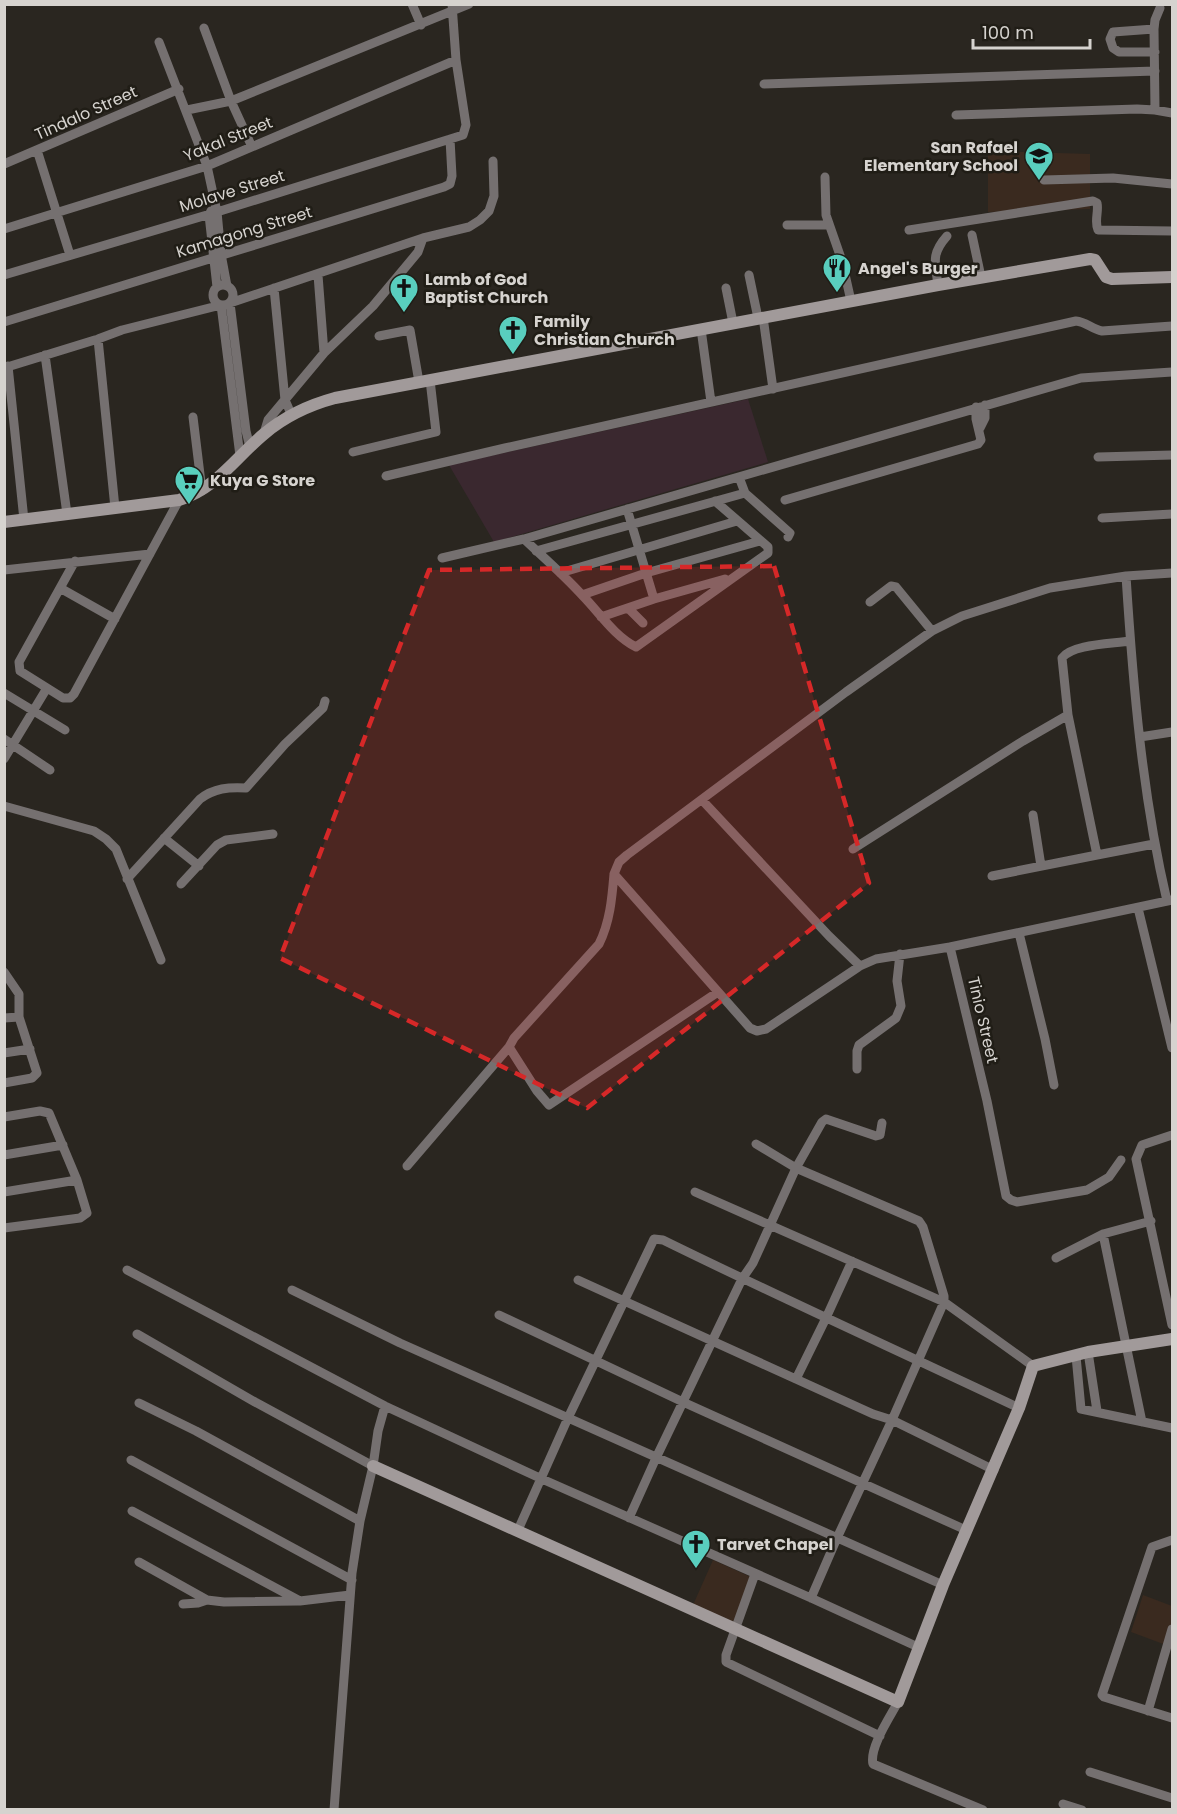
<svg xmlns="http://www.w3.org/2000/svg" width="1177" height="1814" font-family="Poppins,sans-serif">
<rect width="100%" height="100%" fill="#2a2620"/>
<!-- industrial -->
<path fill="#3a282f" d="M748,399L768,462L494,542L449,465Z"/>
<!-- education -->
<path fill="#3a2a1f" d="M988,151L1090,154V209L988,212Z
M713,1560L753,1578L733,1622L693,1605Z
M1143,1595L1172,1606V1625L1166,1645L1131,1632Z"/>
<g fill="none" stroke-linecap="round" stroke-linejoin="round">
<!-- street -->
<path stroke="#757070" stroke-width="9" d="M412,4L421,25
M204,28L231,101L252,147
M1154,29L1113,32L1110,39L1113,48L1119,52H1155
M159,42L207,166L217,212L221,254L227,286
M764,84L1155,71
M187,110L231,101L469,4
M1155,110L1154,29L1155,20L1160,8
M956,115L1137,109L1155,110L1172,113
M37,150L70,255
M4,164L179,89
M825,177L826,215L842,261L851,301
M1044,180L1113,178L1172,184
M211,211L209,215L217,287
M787,225H829
M4,229L207,166L456,60
M909,230L1093,201L1097,203C1099,212 1094,221 1098,230L1172,231
M972,235L981,277
M4,275L217,212L463,135L466,125L456,60L452,4
M318,275L324,353
M749,275L758,318
M938,285C935,262 931,254 947,236
M213 295a10 10 0 1 1 20 0a10 10 0 1 1-20 0Z
M274,288L285,400L292,416
M726,288L733,323
M763,317L773,389
M4,322L444,187L450,184L452,176L450,139
M701,329L711,402
M379,336L410,330L419,382
M98,339L115,508
M45,355L67,514
M8,366L24,520
M4,368L98,339L122,330L221,305L240,456
M193,417L202,491
M980,428L985,418V405
M264,433L268,420L324,353L373,306L418,252L423,238
M250,447L246,431L230,303L423,238L469,227L480,220L489,211L494,196L493,161
M353,452L436,432L430,380
M1098,457L1172,455
M386,476L505,448L1076,321C1086,322 1092,329 1102,331L1172,326
M739,477L745,493L790,533L788,537
M785,500L978,444L981,440L976,419V407
M627,509L654,599
M1102,518L1172,514
M524,539C543,557 564,575 582,595C599,612 614,636 636,647L768,553V547L715,501
M536,551L745,493
M442,558L524,539L1081,378L1172,372
M75,561L19,662L20,671L63,698H70L74,694L179,500
M4,570L150,554
M560,573L737,521
M1126,576C1133,685 1142,794 1167,901
M60,588L115,619
M582,595L646,573L760,541
M870,602L891,586L896,587L932,631
M628,608L643,623
M601,617L654,599L725,579
M1130,641C1112,644 1072,644 1062,658L1068,715L1097,855L1154,844
M4,693L65,730
M1140,737L1172,732
M4,739L50,770
M4,759L47,688
M702,800L829,936L860,966
M4,806L94,831L106,839L116,849L161,960
M1033,815L1041,866
M164,838L199,866
M853,849L1023,741L1068,715
M614,874C612,898 610,922 599,944L514,1038L509,1047L537,1091L549,1105L718,992
M992,876L1097,855
M127,879L200,799C214,788 229,787 246,788L285,744L323,708L325,701
M181,884L217,845L226,840L273,834
M1138,908L1172,1048
M1019,933L1045,1039L1054,1085
M950,947L876,959L860,966L766,1029L757,1031L750,1028L614,874L619,862L627,855L846,692L932,631L962,616L1050,588L1126,576L1172,573
M4,972L19,994V1017L37,1073L32,1078L4,1083
M4,1018L19,1017
M4,1053L30,1049
M857,1069V1051L859,1045L896,1018L901,1006L897,981L900,954
M4,1117L40,1111L49,1113L77,1180L87,1213L80,1218L4,1228
M1172,1135L1142,1145L1136,1159L1172,1325
M756,1144L796,1168L919,1221L923,1227L944,1296V1302L892,1420L837,1538L811,1598
M4,1155L63,1145
M1121,1160L1109,1177L1087,1190L1017,1202L1011,1200L1006,1196L987,1101L950,947L1172,900
M407,1166L509,1047
M4,1192L77,1180
M695,1192L944,1302L1033,1366
M1103,1234L1142,1422
M1056,1258L1103,1234L1151,1221
M127,1270L385,1406L542,1479L811,1598L918,1647
M578,1280L873,1414L892,1420L994,1470
M292,1290L400,1343L943,1585
M499,1315L683,1402L966,1530
M137,1334L255,1402L373,1466
M1088,1352L1097,1411
M1076,1356L1081,1409L1172,1428
M796,1379L826,1318L852,1261
M139,1403L196,1431L360,1521
M131,1460L352,1580
M132,1511L300,1601L350,1595
M629,1518L656,1458L742,1279L753,1263L796,1168L822,1122L826,1119L876,1136L880,1135L882,1123
M518,1530L568,1418L654,1239L663,1240C781,1298 901,1352 1019,1408
M1172,1540L1152,1547L1102,1695L1104,1697L1172,1718
M139,1562L207,1600L224,1602L298,1601
M755,1574L726,1655V1662L880,1736
M183,1604L198,1603L207,1600
M898,1702C890,1717 869,1748 873,1764L983,1810
M1148,1711L1172,1629
M1090,1772L1172,1798
M1063,1804L1082,1810
M334,1810L352,1573L360,1521L373,1466L378,1431L385,1406"/>
<!-- secondary -->
<path stroke="#a19a9a" stroke-width="12" d="M4,522L179,500C216,489 236,457 264,434C284,417 309,405 335,398L938,285L1090,259L1095,260L1106,277L1112,279L1172,277
M373,1466L898,1702L943,1585L1019,1408L1033,1366L1088,1352L1172,1339"/>
</g>
<!-- marked area -->
<path fill="#d62828" fill-opacity="0.2" stroke="#d62828" stroke-width="4.5" stroke-dasharray="12 8" stroke-linejoin="round" d="M774,566L869,883L587,1108L280,958L429,570Z"/>
<!-- icons -->
<defs>
<g id="school-pin" transform="scale(1.5)"><path d="M0 17L-7.5 6A9.5 9.5 0 1 1 7.5 6Z" fill="#59cebe" stroke="#201d16"/><path d="M0-5L7-2L0 1L-7-2ZM-4 1L0 2.5L4 1V4Q0 6-4 4Z" fill="#111"/></g>
<g id="restaurant-pin" transform="scale(1.5)"><path d="M0 17L-7.5 6A9.5 9.5 0 1 1 7.5 6Z" fill="#59cebe" stroke="#201d16"/><path d="M-5-6h1v4h1v-4h1v4h1v-4h1v5L-1.5 .5V6h-2V.5L-5-1ZM5-6V6H3V1.5H1.5Q1.5-4 5-6Z" fill="#111"/></g>
<g id="church-pin" transform="scale(1.5)"><path d="M0 17L-7.5 6A9.5 9.5 0 1 1 7.5 6Z" fill="#59cebe" stroke="#201d16"/><path d="M-1.2-6h2.4v3.5h3.3v2.4h-3.3V6h-2.4V-.1h-3.3v-2.4h3.3Z" fill="#111"/></g>
<g id="supermarket-pin" transform="scale(1.5)"><path d="M0 17L-7.5 6A9.5 9.5 0 1 1 7.5 6Z" fill="#59cebe" stroke="#201d16"/><path d="M-6-5.5h2.5l.6 2H6L4.5 2H-2.5L-4.4-4H-6ZM-1.5 3.2a1.3 1.3 0 1 0 .1 0ZM3 3.2a1.3 1.3 0 1 0 .1 0Z" fill="#111"/></g>
</defs>
<g fill-rule="evenodd">
<use href="#school-pin" x="1039" y="156"/>
<use href="#restaurant-pin" x="837" y="268"/>
<use href="#church-pin" x="404" y="288"/>
<use href="#church-pin" x="513" y="330"/>
<use href="#supermarket-pin" x="189" y="480"/>
<use href="#church-pin" x="696" y="1544"/>
</g>
<g text-anchor="middle" dominant-baseline="central" stroke-width="5" stroke-linejoin="round" paint-order="stroke">
<!-- street labels -->
<g font-size="16" fill="#d6d3cf" stroke="#201d16">
<text transform="translate(86 113) rotate(-24)">Tindalo Street</text>
<text transform="translate(228 139) rotate(-22)">Yakal Street</text>
<text transform="translate(232 191) rotate(-17)">Molave Street</text>
<text transform="translate(244 232) rotate(-17)">Kamagong Street</text>
<text transform="translate(983 1020) rotate(77)">Tinio Street</text>
</g>
<!-- poi labels -->
<g font-size="16" font-weight="bold" fill="#d6d3cf" stroke="#201d16" text-anchor="start">
<text x="1018" y="147" text-anchor="end">San Rafael<tspan x="1018" dy="18">Elementary School</tspan></text>
<text x="858" y="268">Angel's Burger</text>
<text x="425" y="279">Lamb of God<tspan x="425" dy="18">Baptist Church</tspan></text>
<text x="534" y="321">Family<tspan x="534" dy="18">Christian Church</tspan></text>
<text x="210" y="480">Kuya G Store</text>
<text x="717" y="1544">Tarvet Chapel</text>
</g>
</g>
<!-- border -->
<rect width="1177" height="1814" fill="none" stroke="#d6d3cf" stroke-width="12"/>
<!-- scale -->
<path d="M973 39v9h117v-9" fill="none" stroke="#d6d3cf" stroke-width="3"/>
<text x="982" y="39" font-size="18" fill="#d6d3cf" stroke="#201d16" stroke-width="4.5" paint-order="stroke">100 m</text>
</svg>
